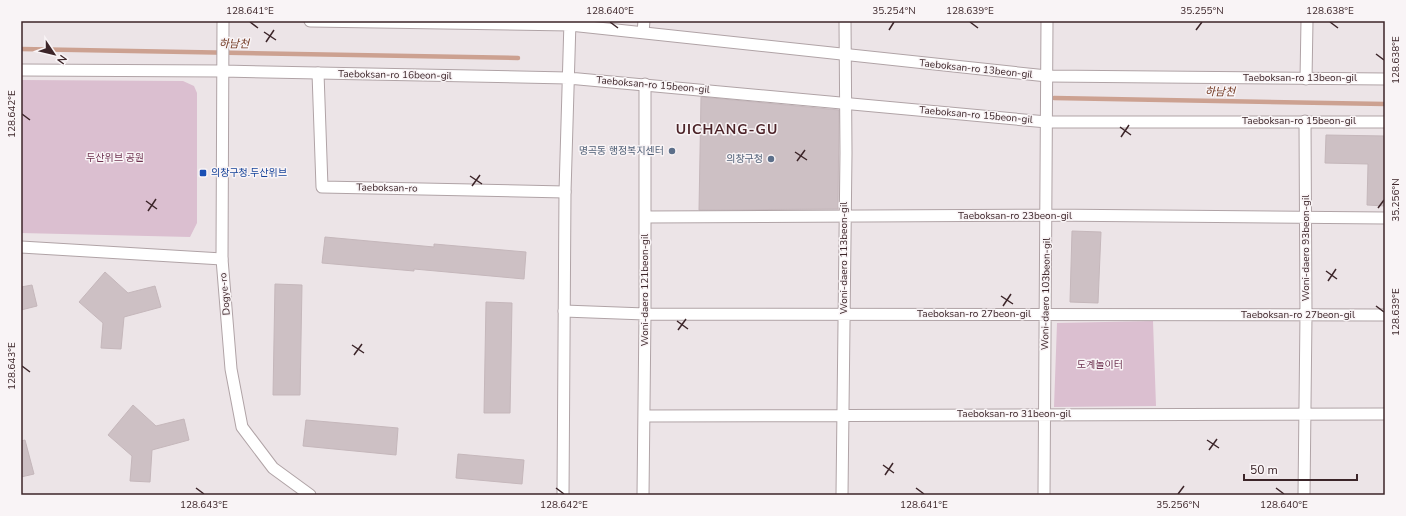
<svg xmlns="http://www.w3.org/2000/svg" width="1406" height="516" font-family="'Nunito Sans','Noto Sans KR',sans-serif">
<rect width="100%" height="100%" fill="#ece4e7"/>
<!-- green -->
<path fill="#dbbfd0" d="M21,80L183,81L194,86L197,93V223L190,237L21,233Z
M1153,321L1156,406L1054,407L1057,323Z"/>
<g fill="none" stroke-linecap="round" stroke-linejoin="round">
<!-- stream -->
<path stroke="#cca191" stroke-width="4.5" d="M21,49L518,58
M1054,98L1385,104"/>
</g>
<!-- building -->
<path fill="#cdc0c4" stroke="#c5b7bb" d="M701,97L839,110L838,209L699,210Z
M1326,135L1385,136V206L1367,205L1368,164L1325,163Z
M1072,231L1101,232L1098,303L1070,302Z
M325,237L434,247V244L526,252L524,279L414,269V271L322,263Z
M105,272L128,293L155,286L161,307L124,317L121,349L101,348L103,323L79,302Z
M275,284L302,285L300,395H273Z
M32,285L37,306L21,310V287Z
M486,302L512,303L510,413H484Z
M133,405L156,426L184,419L189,440L152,450L150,482L130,481L132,456L108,435Z
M306,420L398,428L396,455L303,446Z
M25,440L34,474L21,477V441Z
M458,454L524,460L522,484L456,478Z"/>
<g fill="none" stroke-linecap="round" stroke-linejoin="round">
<!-- minor casing -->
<g stroke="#b0a3a6" stroke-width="13">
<path id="minor" d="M643,32L644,21
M318,73L322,187L565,192
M1306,79L1307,21
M645,217L1046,215L1385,218
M21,247L222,259
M564,311L645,314L1385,315
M644,416L1385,414
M643,495L645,314V84
M842,495L846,153L845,21
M1044,495L1047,21
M1304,495L1306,315L1305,121"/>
</g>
<!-- tertiary casing -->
<g stroke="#b0a3a6" stroke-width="13">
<path id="tertiary" d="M223,21L222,259L231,369L242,427L273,468L310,495
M310,21L570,25L1047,76L1385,79
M21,70L222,71L568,78L1047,122H1385
M563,495L565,192L570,21"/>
</g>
<!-- minor -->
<use href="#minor" stroke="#fff" stroke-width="11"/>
<!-- tertiary -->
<use href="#tertiary" stroke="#fff" stroke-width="11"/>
</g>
<!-- ticks -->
<path fill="none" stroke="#3c2529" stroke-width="1.5" d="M250,22L258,28M610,22L618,28M970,22L978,28M1330,22L1338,28M889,30L894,22M1196,30L1202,22M264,32L276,40M266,42L274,30M1376,54L1384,60M22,114L30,120M1120,127L1131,135M1121,137L1129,125M795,152L807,160M797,161L805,150M470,176L482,184M472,186L480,175M146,201L157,209M1378,208L1384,200M148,211L156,199M1326,271L1337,279M1328,281L1336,269M1001,296L1013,304M1003,306L1011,294M1376,306L1384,312M677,321L688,329M678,330L686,319M352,345L364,353M354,355L362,344M22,366L30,372M1207,440L1219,448M1209,450L1217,439M883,465L894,473M885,475L893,463M196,488L204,494M556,488L564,494M916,488L924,494M1276,488L1284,494M1178,494L1184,486"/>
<!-- markers -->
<g fill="#5c6f8a" stroke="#f9f4f6" stroke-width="1.5">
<circle cx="672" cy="151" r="4"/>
<circle cx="771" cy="159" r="4"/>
</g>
<rect fill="#1a4fb4" stroke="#f9f4f6" stroke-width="1.5" x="199" y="169" width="8" height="8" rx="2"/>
<g text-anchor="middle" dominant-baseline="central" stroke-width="3" stroke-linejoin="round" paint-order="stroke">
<!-- street labels -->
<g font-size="10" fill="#3c2529" stroke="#f9f4f6">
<text transform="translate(976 69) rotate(6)">Taeboksan-ro 13beon-gil</text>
<text transform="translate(395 75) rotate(1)">Taeboksan-ro 16beon-gil</text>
<text x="1300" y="78">Taeboksan-ro 13beon-gil</text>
<text transform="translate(653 85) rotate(5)">Taeboksan-ro 15beon-gil</text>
<text transform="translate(976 115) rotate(5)">Taeboksan-ro 15beon-gil</text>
<text x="1299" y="121">Taeboksan-ro 15beon-gil</text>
<text transform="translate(387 188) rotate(1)">Taeboksan-ro</text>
<text x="1015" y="216">Taeboksan-ro 23beon-gil</text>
<text transform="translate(1306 248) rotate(-90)">Woni-daero 93beon-gil</text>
<text transform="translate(844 258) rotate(-90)">Woni-daero 113beon-gil</text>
<text transform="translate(645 290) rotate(-90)">Woni-daero 121beon-gil</text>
<text transform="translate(225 294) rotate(-95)">Dogye-ro</text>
<text transform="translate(1046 294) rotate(-89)">Woni-daero 103beon-gil</text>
<text x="974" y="314">Taeboksan-ro 27beon-gil</text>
<text x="1298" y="315">Taeboksan-ro 27beon-gil</text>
<text x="1014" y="414">Taeboksan-ro 31beon-gil</text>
</g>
<!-- service labels -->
<g font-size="10" fill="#4e5e75" stroke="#f9f4f6" text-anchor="end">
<text x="664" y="151">명곡동 행정복지센터</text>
<text x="763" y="159">의창구청</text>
</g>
<!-- park labels -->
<g font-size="10" fill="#6f3351" stroke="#f9f4f6">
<text x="115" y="158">두산위브 공원</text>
<text x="1100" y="365">도계놀이터</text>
</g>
<!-- transit labels -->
<g font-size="10" fill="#164399" stroke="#f9f4f6" text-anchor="start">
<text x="211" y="173">의창구청.두산위브</text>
</g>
<!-- water labels -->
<g font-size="11" font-style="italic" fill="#733a24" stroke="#f9f4f6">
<text transform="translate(234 44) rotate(1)">하남천</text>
<text transform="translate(1220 92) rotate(1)">하남천</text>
</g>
<!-- district labels -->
<g font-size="14" font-weight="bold" letter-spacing="1" fill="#4c2328" stroke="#f9f4f6">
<text x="727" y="129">UICHANG-GU</text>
</g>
</g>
<!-- border -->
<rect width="1406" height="516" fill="none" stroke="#f9f4f6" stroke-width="44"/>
<!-- north arrow -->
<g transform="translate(54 54) rotate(125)" stroke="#f9f4f6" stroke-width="3" paint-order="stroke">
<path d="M0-3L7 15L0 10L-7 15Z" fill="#3c2529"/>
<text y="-6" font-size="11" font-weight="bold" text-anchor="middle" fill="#3c2529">N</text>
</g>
<!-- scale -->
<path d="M1244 474v6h113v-6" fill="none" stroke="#3c2529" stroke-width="2"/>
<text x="1250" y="474" font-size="12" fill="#3c2529" stroke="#f9f4f6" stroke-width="3" paint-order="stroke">50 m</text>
<rect x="22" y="22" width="1362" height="472" fill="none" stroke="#3c2529" stroke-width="1.5"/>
<g font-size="10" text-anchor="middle" fill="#3c2529">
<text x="250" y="14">128.641°E</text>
<text x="610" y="14">128.640°E</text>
<text x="894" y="14">35.254°N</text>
<text x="970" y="14">128.639°E</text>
<text x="1202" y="14">35.255°N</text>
<text x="1330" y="14">128.638°E</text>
<text transform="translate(1395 60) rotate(-90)" y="4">128.638°E</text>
<text transform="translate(11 114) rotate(-90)" y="4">128.642°E</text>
<text transform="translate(1395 200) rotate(-90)" y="4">35.256°N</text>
<text transform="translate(1395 312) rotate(-90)" y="4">128.639°E</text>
<text transform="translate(11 366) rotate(-90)" y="4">128.643°E</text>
<text x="204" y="508">128.643°E</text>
<text x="564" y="508">128.642°E</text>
<text x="924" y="508">128.641°E</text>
<text x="1178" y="508">35.256°N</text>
<text x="1284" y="508">128.640°E</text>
</g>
</svg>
